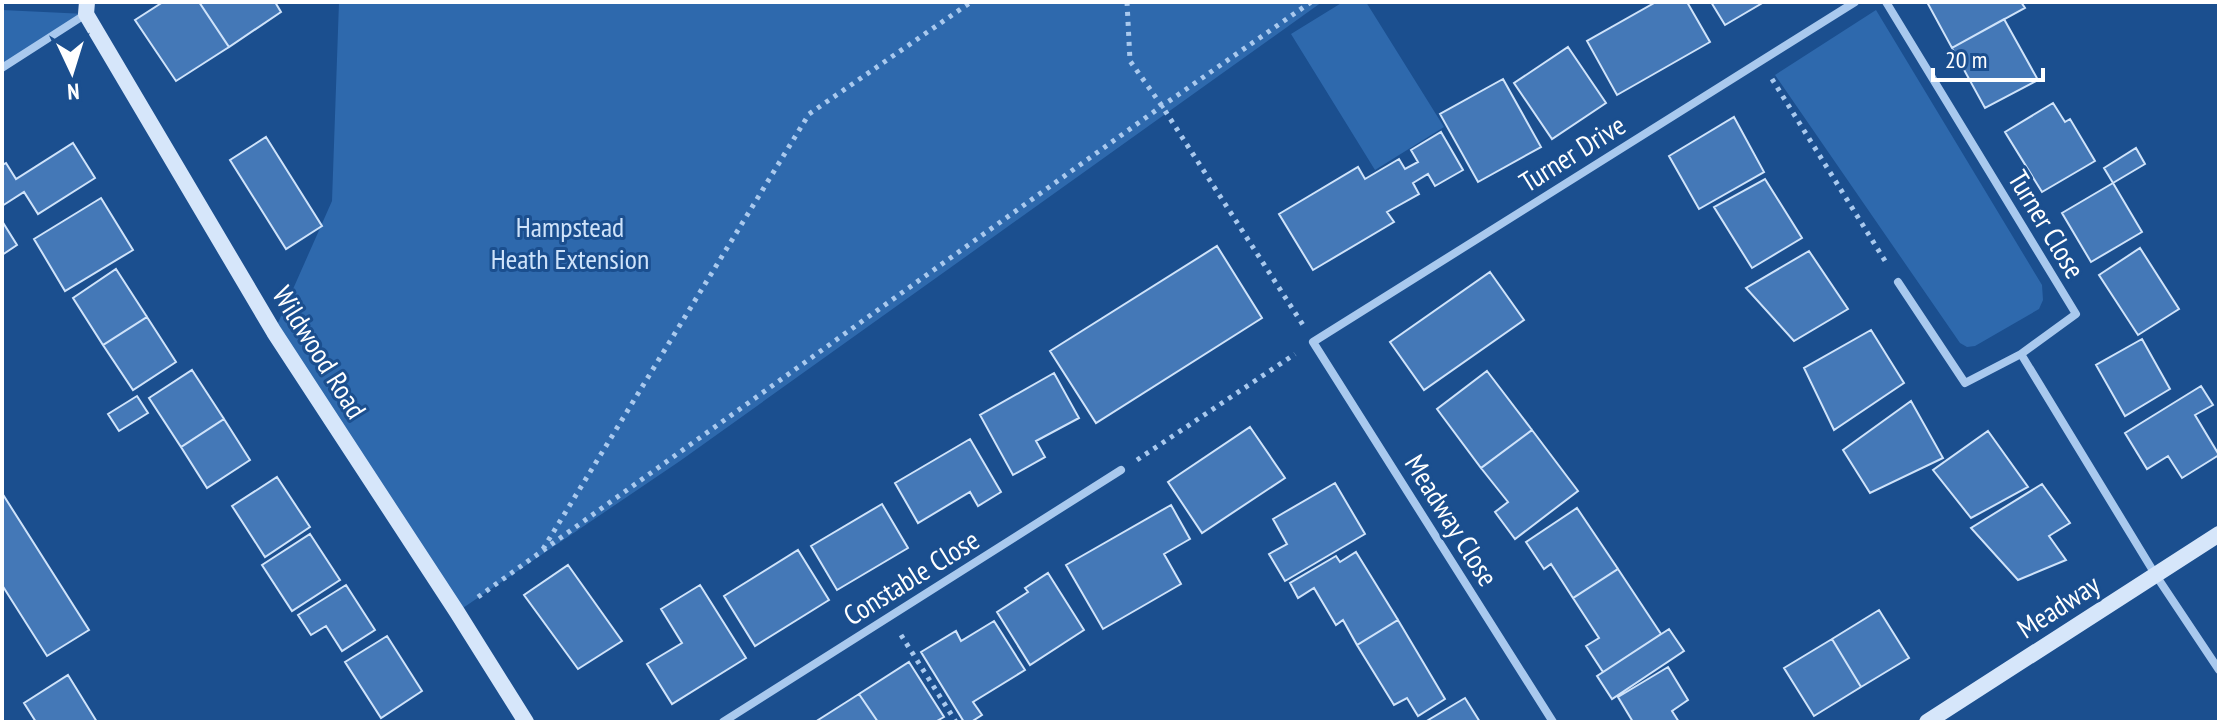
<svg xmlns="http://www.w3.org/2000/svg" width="2221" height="724" font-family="'PT Sans Narrow',sans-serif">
<rect width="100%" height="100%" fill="#1b4f8f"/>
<!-- green -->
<path fill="#2e69ad" d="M339,2H1322L680,461L457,612L274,332L332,201Z
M1343,2H1366L1444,127L1375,170L1291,34Z
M2,10L86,14L2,68Z
M1876,10L2042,285L2043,300L2039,309L1975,346L1967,347L1960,343L1775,75Z"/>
<!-- building -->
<path fill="#4478b7" stroke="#cfe3fa" stroke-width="2" d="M163,2H199L229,47L176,81L135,20Z
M199,2H275L281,12L229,47Z
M1656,2H1687L1710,42L1617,95L1587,41Z
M1711,2H1764L1725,25Z
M1927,2H2021L2025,8L1952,48Z
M2004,19L2038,80L1985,108L1952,48Z
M1568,47L1606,103L1552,139L1514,83Z
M1503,79L1541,147L1478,182L1440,114Z
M2053,103L2065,122L2070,119L2095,161L2042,192L2005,132Z
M1734,117L1764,172L1699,209L1669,156Z
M1441,132L1463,170L1435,186L1428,174L1413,183L1419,194L1387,212L1394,222L1313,270L1279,214L1358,167L1365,179L1399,159L1405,169L1418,162L1411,150Z
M266,137L322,226L286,249L230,160Z
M73,143L95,178L38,214L24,192L2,206V165L6,163L16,179Z
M2136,148L2145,164L2113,183L2104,168Z
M1765,179L1802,238L1752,268L1714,207Z
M2113,183L2142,232L2091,262L2062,213Z
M101,198L133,250L65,291L34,239Z
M2,221L17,245L2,255Z
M1217,246L1262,318L1096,423L1050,351Z
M2140,248L2179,309L2138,335L2099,275Z
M1809,251L1848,309L1794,341L1746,288Z
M116,269L147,317L103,345L73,298Z
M1490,272L1524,320L1424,390L1390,342Z
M147,317L176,362L133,390L103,345Z
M1871,330L1904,383L1834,430L1804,368Z
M2142,339L2170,389L2125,416L2096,365Z
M192,370L224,419L181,447L149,398Z
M1487,371L1532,430L1481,468L1437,409Z
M1054,373L1079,418L1036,441L1045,457L1013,475L980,415Z
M2201,386L2213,405L2195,415L2219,455L2182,478L2168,456L2147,469L2125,433Z
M137,396L148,413L119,431L108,414Z
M1911,401L1943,458L1870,493L1843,450Z
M224,419L250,460L207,488L181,447Z
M1250,427L1285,478L1202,533L1168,482Z
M1532,430L1578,491L1515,539L1495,512L1508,502L1481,468Z
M1988,431L2028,487L1971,518L1933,470Z
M970,439L1001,492L978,506L970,492L918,523L895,483Z
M277,477L310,527L265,557L232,506Z
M1335,483L1365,534L1285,581L1269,554L1287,544L1273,519Z
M2042,484L2070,523L2049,536L2066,560L2018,580L1971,528Z
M2,493L89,630L47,656L2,585Z
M882,504L908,548L837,590L811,546Z
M1171,505L1190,539L1164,554L1181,584L1103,629L1066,565Z
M1577,508L1618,569L1573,598L1551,564L1544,569L1526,542Z
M310,534L340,580L292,611L262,565Z
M798,550L829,600L755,646L724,596Z
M1356,552L1398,620L1357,645L1343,620L1336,625L1314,588L1298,598L1290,583L1336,556L1340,562Z
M568,565L622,641L578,669L524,595Z
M1618,569L1661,634L1603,672L1586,646L1599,638L1573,598Z
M1048,573L1084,630L1030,665L997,612L1028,592L1025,588Z
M346,585L375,630L342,651L326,626L311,635L298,615Z
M700,585L746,658L672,704L647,664L682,643L661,609Z
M1879,610L1909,658L1861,687L1832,639Z
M1398,620L1445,699L1418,716L1407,698L1394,705L1357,645Z
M994,621L1025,670L973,702L982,715L971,722H964L921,652L956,631L961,641Z
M1669,629L1684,651L1612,699L1597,676Z
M387,636L422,691L381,718L345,662Z
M1832,639L1861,687L1814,716L1784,668Z
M909,662L944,717L935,722H878L859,694Z
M1668,667L1688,700L1672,711L1679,722H1633L1618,697Z
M68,675L97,722H36L24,703Z
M859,694L878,722H815Z
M1465,698L1480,722H1425Z"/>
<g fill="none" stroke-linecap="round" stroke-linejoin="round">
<!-- path -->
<path stroke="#a9c9ee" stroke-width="5" stroke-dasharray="4 6" stroke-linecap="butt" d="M1127,2L1130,61L1162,106L1303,325
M1772,79L1887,264
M1137,460L1295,354
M543,549L809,114L971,2
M478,597L1162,106L1311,2
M901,635L956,722"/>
<!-- street -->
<path stroke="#a9c9ee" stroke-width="8" d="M1886,2L2076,314L2021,354L2155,574L2219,670
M2,68L86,14
M1898,282L1965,383L2021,354
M723,722L1121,470
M1553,722L1313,342L1855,2"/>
<!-- secondary -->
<path stroke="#d6e6fa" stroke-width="16" d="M87,2L86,14L274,332L457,612L526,722
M1927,722L2219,534"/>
</g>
<g text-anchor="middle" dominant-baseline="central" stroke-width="6" stroke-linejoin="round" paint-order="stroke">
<!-- street labels -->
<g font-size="28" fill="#fff" stroke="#1b4f8f">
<text transform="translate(1572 153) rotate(-32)">Turner Drive</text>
<text transform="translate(2047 224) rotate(59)">Turner Close</text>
<text transform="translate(320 352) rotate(58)">Wildwood Road</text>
<text transform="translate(1452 520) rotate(58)">Meadway Close</text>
<text transform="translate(911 577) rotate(-32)">Constable Close</text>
<text transform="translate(2058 606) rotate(-33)">Meadway</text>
</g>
<!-- park labels -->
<g font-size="28" fill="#cfe3fa" stroke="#1b4f8f">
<text x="570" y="226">Hampstead<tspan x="570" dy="32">Heath Extension</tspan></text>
</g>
</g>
<!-- border -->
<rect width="2221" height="724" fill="none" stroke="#ffffff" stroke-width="8"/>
<!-- north arrow -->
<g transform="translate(72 72) rotate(176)" stroke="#1b4f8f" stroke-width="6" paint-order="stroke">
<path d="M0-6L14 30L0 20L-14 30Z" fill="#ffffff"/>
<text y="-12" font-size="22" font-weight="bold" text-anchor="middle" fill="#ffffff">N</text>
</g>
<!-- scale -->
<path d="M1933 68v12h110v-12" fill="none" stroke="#ffffff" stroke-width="4"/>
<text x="1945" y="68" font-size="24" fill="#ffffff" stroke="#1b4f8f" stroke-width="6" paint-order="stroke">20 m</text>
</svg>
